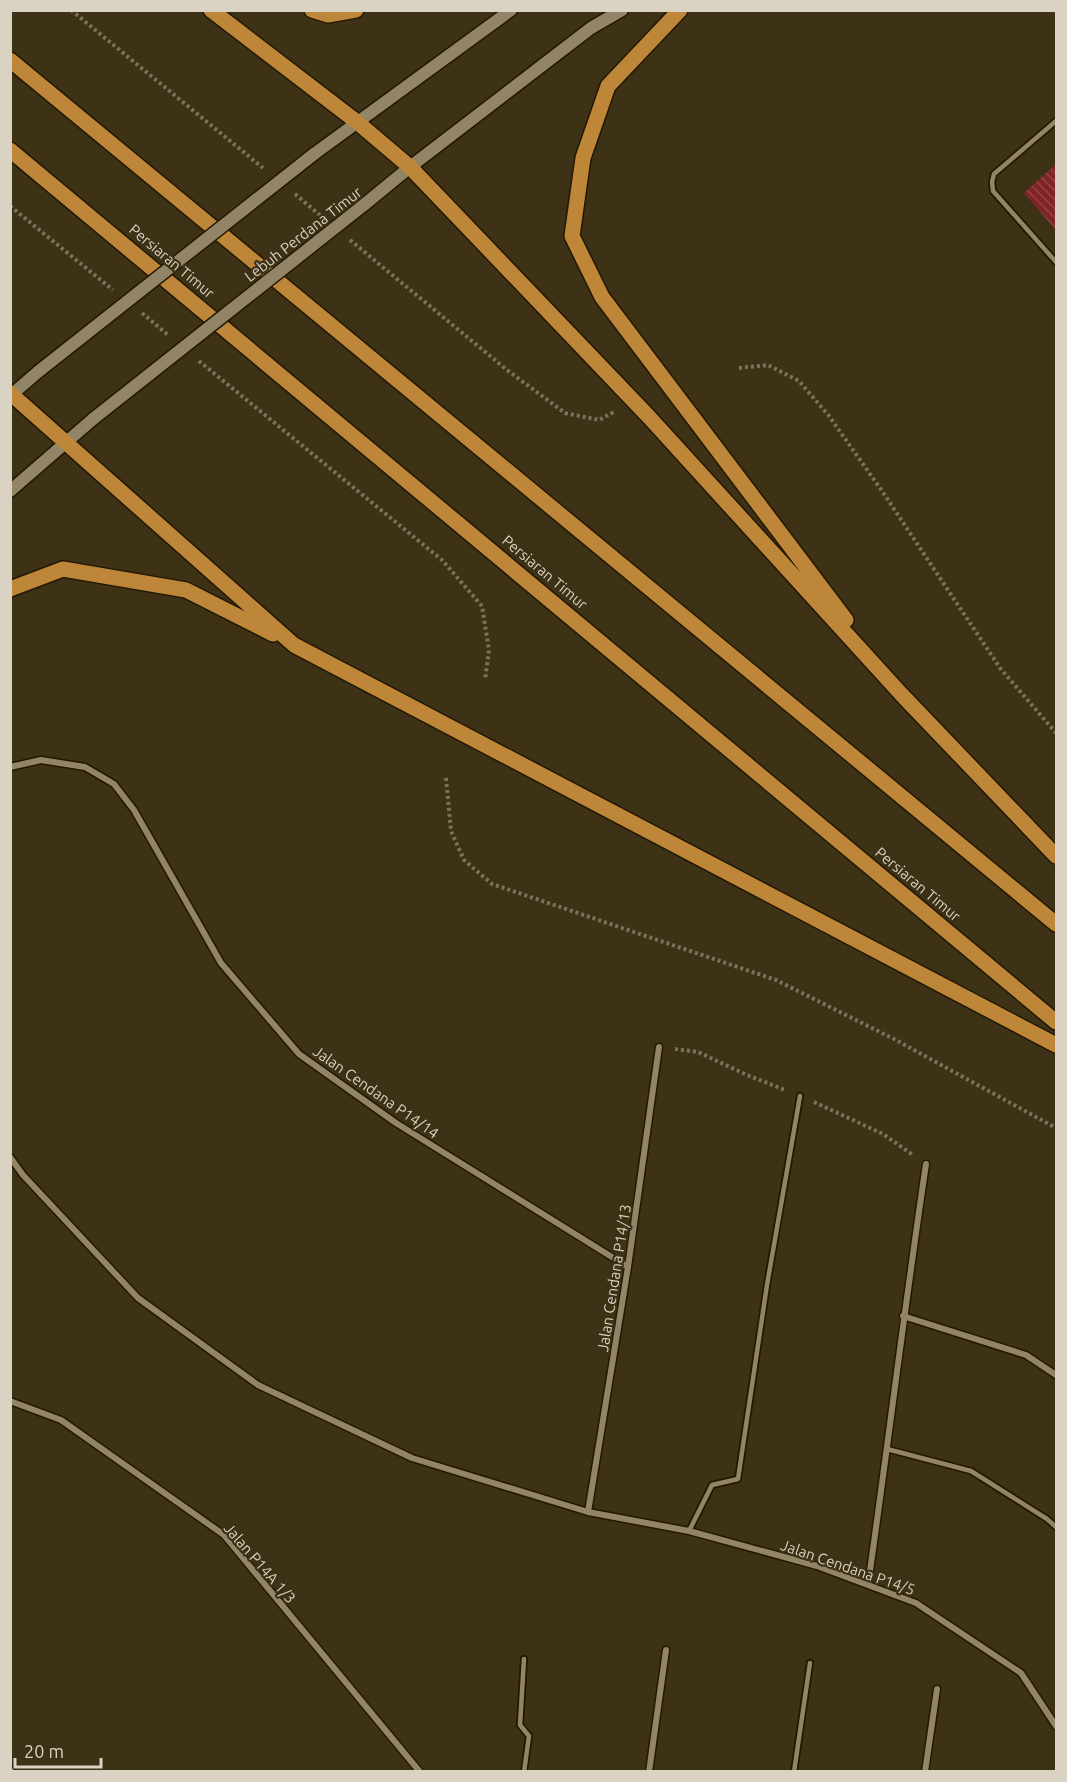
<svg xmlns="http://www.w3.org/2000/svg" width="1067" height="1782" font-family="Ubuntu,sans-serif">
<defs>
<pattern id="building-back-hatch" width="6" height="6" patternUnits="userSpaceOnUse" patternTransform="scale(1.5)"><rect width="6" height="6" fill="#802428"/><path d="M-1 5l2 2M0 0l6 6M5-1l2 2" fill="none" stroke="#914346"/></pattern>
</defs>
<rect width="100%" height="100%" fill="#3d3116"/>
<!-- building -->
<path fill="url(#building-back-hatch)" d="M1056,164V230L1024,193Z"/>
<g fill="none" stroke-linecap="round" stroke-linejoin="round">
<!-- lane casing -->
<g stroke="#231800" stroke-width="8">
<path id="lane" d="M1056,121L994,174L992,182L993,191L1056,262
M887,1449L971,1471L1047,1519L1056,1527
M689,1531L712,1485L738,1479L767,1285L800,1096
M524,1772L529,1736L520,1725L524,1659
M794,1772L810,1663"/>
</g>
<!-- street casing -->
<g stroke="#231800" stroke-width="9">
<path id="street" d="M10,767L41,760L85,767L114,784L134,810L221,963L299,1054L396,1123L628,1267
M10,1157L23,1175L138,1298L258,1385L412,1458L588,1512L689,1531L817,1566L916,1603L1021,1673L1056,1726
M903,1316L1026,1355L1056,1375
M10,1401L61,1420L224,1535L420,1772
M588,1512L628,1267L659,1047
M868,1585C888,1445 905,1304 926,1164
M10,1770L12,1772
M649,1772L666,1650
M925,1772L937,1689"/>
</g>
<!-- secondary casing -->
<g stroke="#231800" stroke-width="15">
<path id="secondary" d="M314,154L511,10
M365,204L410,167L591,28L622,10
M10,396L39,371
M10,491L93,419"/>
</g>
<!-- primary casing -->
<g stroke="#231800" stroke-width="18">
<path id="primary" d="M211,10L357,122L410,167L649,417L902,695L1056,856
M312,10L328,15L356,10
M680,10L608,86L583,158L572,236L602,297L846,620
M10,60L1056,924
M10,150L1056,1022
M10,393L294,645L1056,1045
M10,589L63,569L186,590L273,634"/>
</g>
<!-- path -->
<path stroke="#7c725b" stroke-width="4" stroke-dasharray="3 3" stroke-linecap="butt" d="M71,10L263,168
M295,194L321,216
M10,206L113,290
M350,240L507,370L565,413L599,420L614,412
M142,313L168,335
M199,361L442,560L482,606L489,650L485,680
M739,368L768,365L799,381L829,416L882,491L1000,668L1056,733
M446,778L451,831L464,860L492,884L776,980L894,1039L1056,1128
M675,1049L698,1052L747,1075L785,1090
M814,1102L883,1134L913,1155"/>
<!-- lane -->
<use href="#lane" stroke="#928467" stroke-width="4.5"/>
<!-- street -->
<use href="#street" stroke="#928467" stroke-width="6"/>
<!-- secondary -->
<use href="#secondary" stroke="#928467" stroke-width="12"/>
<!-- primary -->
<use href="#primary" stroke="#bd8639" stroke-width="15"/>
<!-- secondary-bridge casing -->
<g stroke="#231800" stroke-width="15" stroke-linecap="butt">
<path id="secondary-bridge" d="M39,371L314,154
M93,419L365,204"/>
</g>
<!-- secondary-bridge -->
<use href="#secondary-bridge" stroke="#928467" stroke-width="12"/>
</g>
<g text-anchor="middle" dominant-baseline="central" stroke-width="4.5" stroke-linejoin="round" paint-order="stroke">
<!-- street labels -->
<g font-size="15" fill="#dad3c3" stroke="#3d3116">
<text transform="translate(303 234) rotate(-38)">Lebuh Perdana Timur</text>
<text transform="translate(172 261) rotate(40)">Persiaran Timur</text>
<text transform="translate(545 572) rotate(40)">Persiaran Timur</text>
<text transform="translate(918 884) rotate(40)">Persiaran Timur</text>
<text transform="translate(376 1092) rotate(35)">Jalan Cendana P14/14</text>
<text transform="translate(614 1278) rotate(-81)">Jalan Cendana P14/13</text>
<text transform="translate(260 1563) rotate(49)">Jalan P14A 1/3</text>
<text transform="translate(848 1567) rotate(19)">Jalan Cendana P14/5</text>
</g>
</g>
<!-- border -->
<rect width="1067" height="1782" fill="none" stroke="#dad3c3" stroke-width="24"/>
<!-- scale -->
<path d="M15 1758v9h86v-9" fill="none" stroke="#dad3c3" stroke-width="3"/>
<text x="24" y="1758" font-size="18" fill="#dad3c3" stroke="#3d3116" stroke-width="4.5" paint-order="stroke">20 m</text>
</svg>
